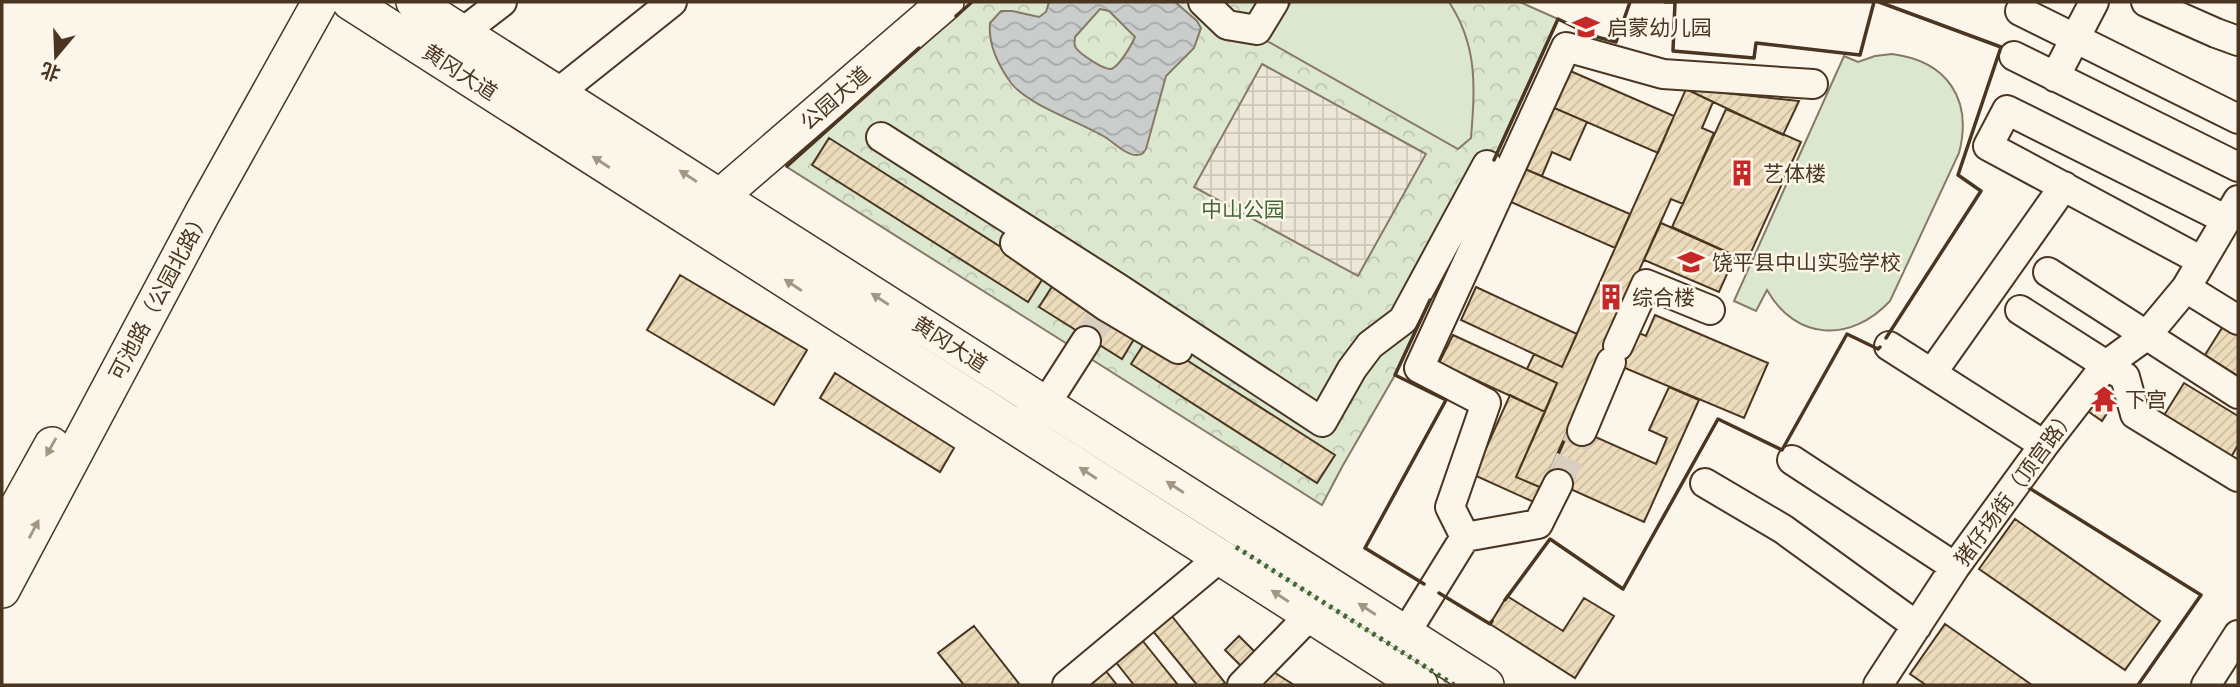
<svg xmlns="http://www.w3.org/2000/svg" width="2240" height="687" font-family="Inter,'Noto Sans SC',sans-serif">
<defs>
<pattern id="park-crowns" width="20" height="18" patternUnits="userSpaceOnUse" patternTransform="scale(1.75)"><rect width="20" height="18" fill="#dce7d0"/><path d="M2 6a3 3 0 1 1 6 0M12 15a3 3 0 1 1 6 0" fill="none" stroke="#bec7b2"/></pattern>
<pattern id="plaza-grid" width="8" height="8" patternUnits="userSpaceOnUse" patternTransform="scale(1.75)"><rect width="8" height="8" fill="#ede7d9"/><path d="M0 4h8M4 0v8" fill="none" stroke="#cdc7ba"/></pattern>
<pattern id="water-waves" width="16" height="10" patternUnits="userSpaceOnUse" patternTransform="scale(1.75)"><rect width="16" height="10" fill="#c9cecd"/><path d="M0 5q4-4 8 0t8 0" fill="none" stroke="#a5a8a6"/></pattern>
<pattern id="building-hatch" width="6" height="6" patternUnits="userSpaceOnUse" patternTransform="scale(1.75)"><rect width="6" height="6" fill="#ecdcbc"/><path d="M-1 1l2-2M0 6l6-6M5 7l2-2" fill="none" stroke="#ccbda1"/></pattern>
</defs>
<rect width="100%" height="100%" fill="#fbf6e9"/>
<!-- park -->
<path fill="url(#park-crowns)" stroke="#887966" stroke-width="2" d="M972,2H1520L1558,19L1395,375L1342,467L1322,505L787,167Z"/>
<!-- garden -->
<path fill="#dce7d0" stroke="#887966" stroke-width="2" d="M1291,2H1449C1478,46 1475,87 1471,138L1458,149L1267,41Z
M1892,54C1947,61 1973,99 1959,153L1890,301C1851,343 1796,341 1767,290L1756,311L1734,301L1844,56L1858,62L1875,56Z"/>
<!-- plaza -->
<path fill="url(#plaza-grid)" stroke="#887966" stroke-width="2" d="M1262,64L1426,154L1358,276L1194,187Z"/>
<!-- water -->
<path fill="url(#water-waves)" stroke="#887966" stroke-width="2" fill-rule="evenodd" d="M1049,2H1175L1197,21L1201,28L1194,48L1166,76L1146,149C1143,153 1143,155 1137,155C1127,156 1113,142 1105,137C1080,122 1028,105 1011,83C998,65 988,45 990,23L1001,11H1012L1039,17L1046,12ZM1100,9L1109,11L1135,37C1132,44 1119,67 1111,69C1104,70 1080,54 1076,48C1073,44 1075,42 1075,37Z"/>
<!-- building -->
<path fill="url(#building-hatch)" stroke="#4a3520" stroke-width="2" d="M1568,70L1674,116L1658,153L1552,107Z
M1686,89L1713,102L1702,128L1714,133L1683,204L1671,199L1542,488L1516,477L1557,383L1527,369L1534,354L1562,367Z
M1686,89L1799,101L1783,135Z
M1552,107L1587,122L1570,160L1552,152L1542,176L1525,169Z
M1726,109L1801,142L1747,261L1672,227Z
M829,138L1045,275L1028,302L812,165Z
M1525,169L1630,214L1615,248L1511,202Z
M1661,223L1735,256L1719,292L1644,260Z
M680,275L807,350L774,405L647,330Z
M1055,282L1137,334L1122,359L1039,307Z
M1476,287L1577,334L1562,367L1461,320Z
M1655,315L1768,363L1744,418L1601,358L1608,342L1634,331L1646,336Z
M2227,320L2238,327V376L2205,355Z
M1453,335L1557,383L1545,412L1439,363Z
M1149,336L1335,455L1317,483L1131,364Z
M835,373L954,448L940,472L820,398Z
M2184,383L2238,416V445L2230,459L2163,417Z
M2101,386L2117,398L2102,421L2085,409Z
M1669,387L1699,400L1644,522L1548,479L1571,426L1656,464L1667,438L1649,430Z
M1510,395L1545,412L1516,477L1542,488L1536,503L1474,475Z
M2015,519L2160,621L2125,670L1979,569Z
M1507,596L1563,631L1584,598L1614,616L1575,678L1490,624Z
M1171,615L1225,683L1221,685H1197L1152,630Z
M1945,624L2032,685H1926L1910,674Z
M974,626L1020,685H964L938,653Z
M1239,636L1271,668L1257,682L1225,650Z
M1142,640L1178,685H1134L1115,661Z
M1105,670L1117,685H1086Z
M1272,671L1294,685H1263Z"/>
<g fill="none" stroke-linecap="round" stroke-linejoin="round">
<!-- minor-tunnel -->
<path stroke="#d8cfc1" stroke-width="28" stroke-dasharray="28 14" stroke-linecap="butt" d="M1086,341L1107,307
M1558,484L1582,431"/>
<!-- minor casing -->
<g stroke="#4a3520" stroke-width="32">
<path id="minor" d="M1203,2L1227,25L1257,30L1274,2
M2146,2L2216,33L2238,41
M2020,11L2238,119
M463,32L502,2
M2014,56L2238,167
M2055,77L2094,2
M559,92L672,2
M881,137L1118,288L1322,422L1352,369L1370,345L1403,320L1487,165
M1015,243L1107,307L1178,349
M2202,261L1988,146L2007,110L2227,220
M2048,272L2238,394
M2186,288L2238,320
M2020,310L2125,377L2135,414L2238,477
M1618,346L1646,284L1710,310
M1889,346L2044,445
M1932,373L2064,186
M1043,408L1086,341
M1582,431L1611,362
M1792,460L1955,567
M1705,483L1783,529L1917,626
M1558,484L1538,524L1465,537L1450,507L1486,403L1419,368L1566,47L1663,74L1813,84
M1405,634L1465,537
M1067,685L1223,555
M1242,685L1315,610
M1878,685L1955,567L2044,445L2106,365L2146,336L2186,288L2238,200
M2206,685L2238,635"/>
</g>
<!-- major casing -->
<g stroke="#4a3520" stroke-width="38">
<path id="major" d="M350,2L1420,685
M414,2L1486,685
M723,194L946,2
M2,535L52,445
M2,590L203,212L320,2"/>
</g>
<!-- minor -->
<use href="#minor" stroke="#fbf6e9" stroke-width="28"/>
<!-- major -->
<use href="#major" stroke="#fbf6e9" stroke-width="35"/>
<!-- hedge -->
<path stroke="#436837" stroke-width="5" stroke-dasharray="3.5 5" stroke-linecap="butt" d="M1236,547L1454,685"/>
<!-- wall -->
<path stroke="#4a3520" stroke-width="3.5" d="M1665,2H1675L1673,51L1754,58L1756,43L1860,55L1874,2
M1879,2L2001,47L1958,175L1981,191L1886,338
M956,16L972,2
M1494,160L1558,19L1593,36L1616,42L1630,2
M787,166L919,48
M2026,486L2201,595L2138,685
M1424,584L1365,548L1446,400L1395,375L1430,300
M1439,593L1490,624L1492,621
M1505,600L1550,539L1623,589L1718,419L1782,450L1847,334L1878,349L1880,347"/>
</g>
<!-- one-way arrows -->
<defs><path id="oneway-solid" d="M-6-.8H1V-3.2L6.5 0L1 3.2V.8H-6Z" transform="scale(1.75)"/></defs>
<g fill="#a29684">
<use href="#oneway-solid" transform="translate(601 162) rotate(-147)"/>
<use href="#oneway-solid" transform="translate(688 176) rotate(-147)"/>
<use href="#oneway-solid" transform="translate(793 285) rotate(-147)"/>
<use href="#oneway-solid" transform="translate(880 299) rotate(-147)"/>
<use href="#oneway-solid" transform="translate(51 447) rotate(119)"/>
<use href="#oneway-solid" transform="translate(1088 473) rotate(-147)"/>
<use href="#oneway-solid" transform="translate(1175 487) rotate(-147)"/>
<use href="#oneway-solid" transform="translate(34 529) rotate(-62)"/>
<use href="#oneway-solid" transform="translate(1280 596) rotate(-147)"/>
<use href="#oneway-solid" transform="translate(1367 609) rotate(-147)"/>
</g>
<!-- icons -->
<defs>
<g id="school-bare" transform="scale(2.1)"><path d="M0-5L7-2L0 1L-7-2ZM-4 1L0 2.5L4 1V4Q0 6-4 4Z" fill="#c62828" stroke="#fbf6e9" stroke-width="2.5" paint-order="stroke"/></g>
<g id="building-bare" transform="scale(2.1)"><path d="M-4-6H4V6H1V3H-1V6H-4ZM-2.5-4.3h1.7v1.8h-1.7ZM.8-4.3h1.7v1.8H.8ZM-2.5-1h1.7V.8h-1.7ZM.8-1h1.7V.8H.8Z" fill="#c62828" stroke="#fbf6e9" stroke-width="2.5" paint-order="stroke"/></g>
<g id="temple-bare" transform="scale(2.1)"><path d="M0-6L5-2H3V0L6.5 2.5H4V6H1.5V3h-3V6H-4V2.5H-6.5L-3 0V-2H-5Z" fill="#c62828" stroke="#fbf6e9" stroke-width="2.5" paint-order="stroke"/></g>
</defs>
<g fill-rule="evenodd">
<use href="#school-bare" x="1586" y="27"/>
<use href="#building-bare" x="1742" y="173"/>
<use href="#school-bare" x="1691" y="262"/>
<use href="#building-bare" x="1611" y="297"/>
<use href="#temple-bare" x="2104" y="399"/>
</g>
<g text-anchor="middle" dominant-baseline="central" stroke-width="5" stroke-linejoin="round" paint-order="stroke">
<!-- poi labels -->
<g font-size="21" fill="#4a3520" stroke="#fbf6e9" text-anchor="start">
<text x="1607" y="27">启蒙幼儿园</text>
<text x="1763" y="173">艺体楼</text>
<text x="1712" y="262">饶平县中山实验学校</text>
<text x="1632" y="297">综合楼</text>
<text x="2125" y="399">下宫</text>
</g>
<!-- street labels -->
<g font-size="21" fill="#4a3520" stroke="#fbf6e9">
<text transform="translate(460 72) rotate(33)">黄冈大道</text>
<text transform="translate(835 98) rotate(-41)">公园大道</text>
<text transform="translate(159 295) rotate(-62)">可池路（公园北路）</text>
<text transform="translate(950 344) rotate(33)">黄冈大道</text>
<text transform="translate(2015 487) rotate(-54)">猪仔场街（顶宫路）</text>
</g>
<!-- park labels -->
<g font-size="21" fill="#436837" stroke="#fbf6e9">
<text x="1243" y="209">中山公园</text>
</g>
</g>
<!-- border -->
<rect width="2240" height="687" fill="none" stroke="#4a3520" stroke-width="7"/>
<!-- north arrow -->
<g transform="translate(56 56) rotate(199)" stroke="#fbf6e9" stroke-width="5" paint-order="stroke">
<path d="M0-5L12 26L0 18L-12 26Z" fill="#4a3520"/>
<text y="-10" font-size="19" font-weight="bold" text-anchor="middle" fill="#4a3520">北</text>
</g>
</svg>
